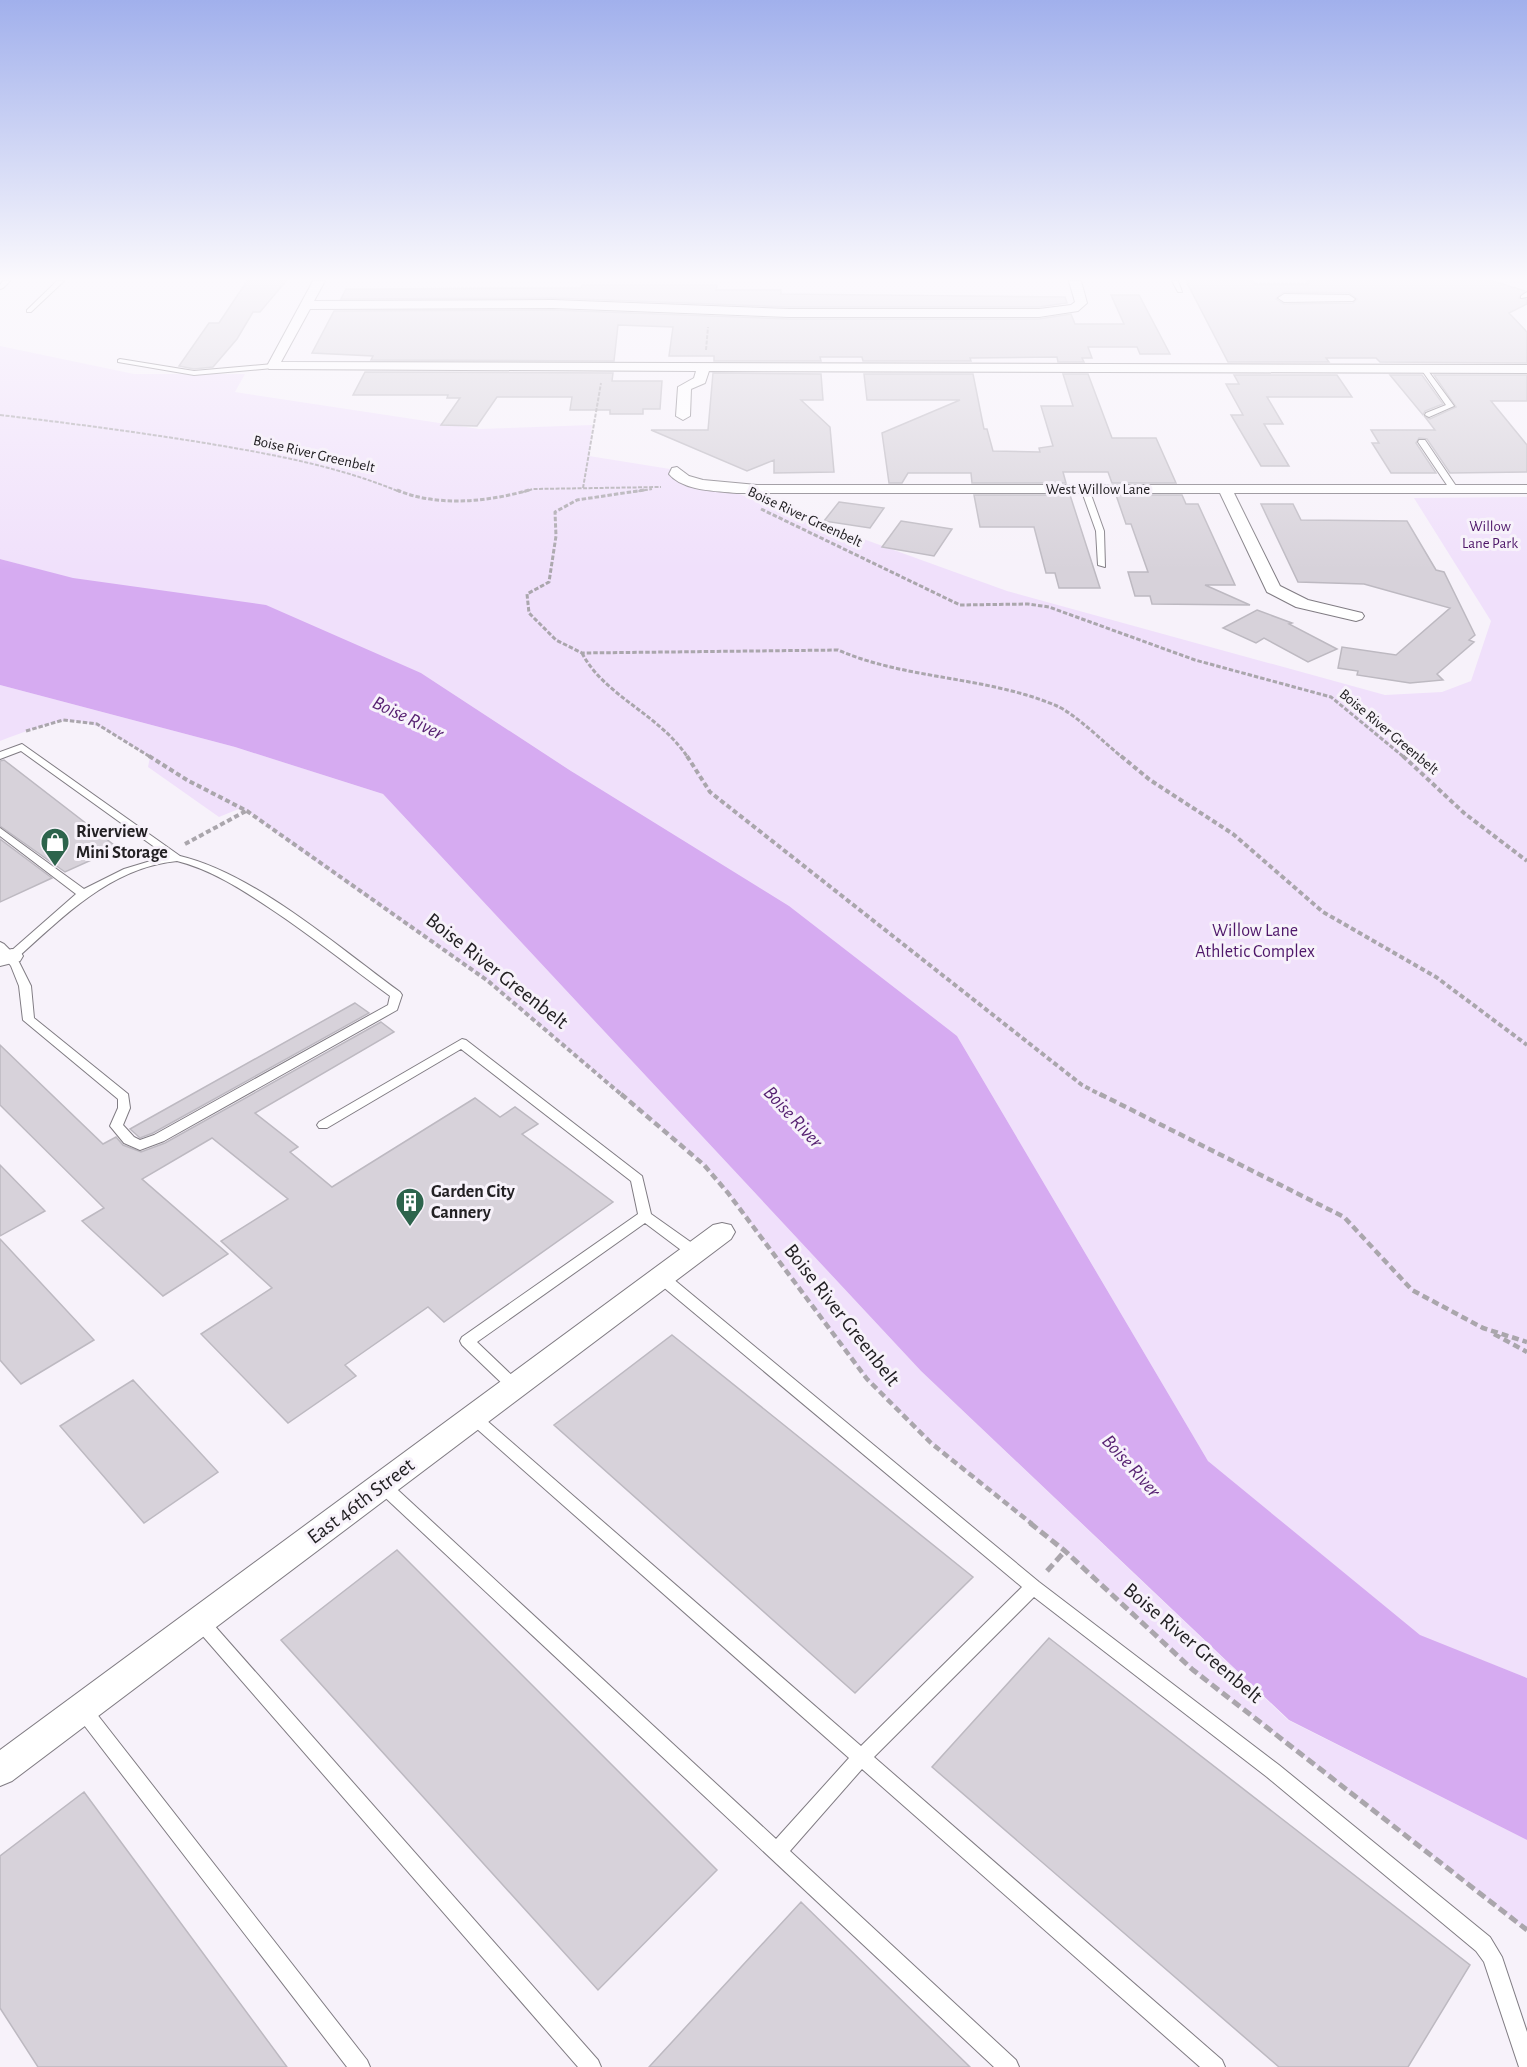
<svg xmlns="http://www.w3.org/2000/svg" width="1527" height="2067" font-family="'Alegreya Sans',sans-serif">
<rect width="100%" height="100%" fill="#f7f2fa"/>
<!-- green -->
<path fill="#f0e0fb" d="M0,346L134,374H245L235,392L479,429L592,425L589,456L670,469L1007,591L1385,695L1442,692L1471,681L1491,621L1414,498L1527,497V1678L1420,1636L1208,1461L957,1036L571,771L421,673L0,559Z
M0,685L235,747L383,794L921,1371L1288,1720L1527,1840V1930L1193,1670L1065,1551L931,1443L867,1379L728,1193L704,1165L488,981L309,857L247,811L241,808L219,817L148,767L150,757C79,712 79,711 0,741Z"/>
<!-- water -->
<path fill="#d6abf1" d="M0,559L73,578L266,605L421,673L571,771L789,906L957,1036L1208,1461L1420,1635L1527,1678V1840L1289,1720L921,1371L383,794L235,747L0,685Z"/>
<!-- building -->
<path fill="#d7d2da" stroke="#bdb9c1" stroke-width="1.5" fill-rule="evenodd" d="M247,281H286L260,312H253L237,339L213,367L194,369L179,366L209,323H219Z
M1186,281H1253L1254,284H1308L1307,281H1493L1525,291L1519,298L1527,299V304L1509,313L1527,332V363L1380,362L1376,358H1326L1329,362H1228ZM1284,292L1349,293L1357,299L1353,303L1284,304L1276,299Z
M582,285H717L716,290H781V294L1065,297L1067,303L1039,307H789L553,298L341,299L346,289L581,288Z
M1111,295H1139L1170,354H1140L1137,347H1088L1092,358H1082L1084,362H1058L1057,357L970,358L971,361H863L862,357H820L821,361H714V356H669L673,327L618,325L614,361L371,360L373,356L312,353L334,311L553,310L789,319H1039L1071,314L1075,324H1124Z
M365,372L613,373L612,381H662L660,409H643V414H610V410H570L572,397H497L477,426L441,425L460,398H447L448,395H353Z
M713,373L821,374L823,400H801L830,427L834,472L774,473V460L747,471L651,430H708Z
M864,374H973L984,429H987L993,451L1040,452L1039,448L1053,446L1041,406H1073L1063,374H1088L1112,438H1156L1176,483H1112L1108,472H1063L1066,483H972L971,473H908L902,483H889L882,433L960,400H867Z
M1234,375H1337L1352,397H1267L1283,424H1264L1289,466H1261L1231,415H1243L1226,384H1239Z
M1390,375H1422L1443,404L1425,411L1423,415Z
M1434,375H1527V401H1491L1527,445V472L1450,473L1427,439L1419,438L1416,443L1436,473H1391L1372,443H1379L1371,430H1435L1425,417L1430,419L1456,407Z
M974,495H1070L1100,588H1059L1055,573H1046L1034,527H980Z
M1116,495H1182L1186,504H1198L1235,585H1205L1250,605L1152,604L1150,596H1135L1128,572H1148L1131,524H1126Z
M839,502L884,508L870,528L824,521Z
M1261,504H1293L1301,520L1407,521L1436,570L1444,572L1475,635L1469,640L1474,642L1437,674L1443,680L1410,683L1357,675L1358,671L1338,668L1342,647L1396,655L1450,608L1364,584L1298,582Z
M901,521L952,529L934,556L882,547Z
M1257,610L1292,623L1289,624L1337,649L1308,662L1264,638L1256,643L1223,628Z
M4,760L118,848L65,872L0,826V761Z
M0,839L52,878L0,902Z
M355,1003L369,1013L153,1133L140,1138L130,1129Z
M381,1022L394,1032L255,1113L298,1147L290,1152L332,1187L475,1098L500,1117L515,1107L538,1124L522,1134L613,1202L444,1322L428,1307L345,1365L356,1376L288,1423L201,1334L272,1288L221,1241L288,1199L212,1138L142,1179L228,1254L163,1296L82,1221L104,1208L0,1105V1045L103,1144L116,1137L123,1145L141,1152L165,1143Z
M0,1165L45,1211L0,1236Z
M0,1239L94,1340L21,1384L0,1360Z
M672,1335L973,1577L855,1693L554,1425Z
M133,1380L218,1472L144,1523L60,1426Z
M397,1550L717,1870L598,1990L281,1640Z
M1049,1638L1470,1965L1408,2067H1279L932,1767Z
M84,1792L287,2067H38L0,2008V1856Z
M801,1902L970,2067H649Z"/>
<g fill="none" stroke-linecap="round" stroke-linejoin="round">
<!-- service casing -->
<g stroke="#807c83" stroke-width="2">
<path id="service" d="M3,281H10L3,288L0,289V285Z
M57,281H64L31,312H27V310Z
M1172,281H1178L1182,292H1178Z
M1527,292V297L1521,298V296Z
M120,359L194,371L273,364L276,366L273,368L194,375L118,362V360Z
M1424,367L1426,368L1454,406L1429,417L1425,415L1426,413L1446,405L1421,369Z
M1419,440H1425L1458,489L1457,491H1451L1418,442Z
M1082,487L1089,489L1104,531L1105,567L1098,565L1096,531L1081,489Z
M22,744L180,856C255,874 338,947 400,992L402,995L397,1010L164,1141L140,1150L124,1143L110,1126L118,1108V1099L23,1020L19,986L11,966L0,952V942L4,944L11,951L76,894L0,836V828L84,889L124,869L167,856L21,751L0,759V752ZM177,861C212,870 241,889 271,909C312,936 350,967 390,996L388,1005L154,1135L140,1140L134,1137L123,1125L130,1108L128,1094L34,1018L31,986L17,958C63,917 111,867 177,861Z
M462,1039L466,1040L642,1176L651,1214L699,1248L701,1252L699,1256L694,1257L689,1256L645,1223L477,1342L519,1382L521,1386L519,1390L514,1392L509,1390L462,1345L460,1341L462,1337L638,1214L631,1181L461,1049L327,1128H319L317,1125L319,1122Z
M661,1272L666,1273L1039,1582L1279,1765L1490,1937L1502,1957L1527,2032V2067H1519L1484,1962L1476,1951L1267,1777L1034,1597L874,1757L1222,2060L1225,2067H1200L862,1769L790,1851L1016,2060L1019,2067H994L377,1490L374,1485L377,1480L382,1478L387,1480L776,1839L849,1758L468,1421L465,1417L468,1413L473,1411L478,1413L861,1746L1022,1587L656,1281L654,1277L656,1273Z
M200,1613L206,1616L598,2060L601,2067H578L194,1626L192,1621L194,1616Z
M83,1702L89,1704L367,2060L370,2067H347L77,1716L74,1710L77,1704Z"/>
</g>
<!-- minor casing -->
<g stroke="#807c83" stroke-width="2">
<path id="minor" d="M313,281H325L314,301L553,300L789,309H1039L1071,305L1075,302L1069,281H1081L1087,303L1078,311L1039,317H789L553,308L310,309L281,362L1527,365V373L709,371L705,383L691,389L690,416L683,420L676,416L678,387L694,378L696,371L269,369L267,366Z
M1349,295L1355,299L1353,301L1284,302L1278,298L1284,294Z
M677,467L689,476L703,480L757,485H1527V493H1234L1280,586L1308,600L1362,613L1364,616L1362,619L1356,621L1296,607L1267,592L1220,493H737C717,491 683,491 669,474L672,468Z
M12,949L20,951L23,956L20,961L0,966V952Z
M722,1223L731,1225L735,1232L731,1239L12,1781L0,1786V1750L713,1225Z"/>
</g>
<!-- path-far4 -->
<path stroke="#aaa6ac" stroke-width="2" stroke-dasharray="4 1.5" stroke-linecap="butt" d="M706,350L708,327
M0,415C69,423 137,432 205,443C271,454 338,466 400,492
M583,488L601,383
M523,492L533,489L661,487
M633,492L652,489"/>
<!-- path-far3 -->
<path stroke="#aaa6ac" stroke-width="3" stroke-dasharray="4.5 2" stroke-linecap="butt" d="M397,490C436,507 488,502 529,490
M644,490L577,500L555,512L556,536L549,582L527,594L529,613L556,640L582,653L838,650C907,680 987,676 1057,706C1075,714 1106,744 1123,758
M761,509L960,605L1028,604L1049,607L1195,660L1331,697L1405,758
M582,653C604,696 661,715 688,758
M26,731L63,720L97,724L152,758"/>
<!-- path-far2 -->
<path stroke="#aaa6ac" stroke-width="4" stroke-dasharray="5 3" stroke-linecap="butt" d="M149,756L187,780L247,811L488,981L623,1096
M687,756L710,792L1082,1085L1103,1096
M1121,756L1150,780L1233,834L1323,912L1436,977L1527,1045
M1403,756L1464,813L1527,861
M185,844L246,811"/>
<!-- path-far1 -->
<path stroke="#aaa6ac" stroke-width="4.5" stroke-dasharray="7 4" stroke-linecap="butt" d="M621,1094L704,1165L728,1193L867,1379L931,1443L1032,1524
M1100,1094L1344,1217L1412,1290L1483,1328L1527,1342
M1494,1334L1527,1352"/>
<!-- path -->
<path stroke="#aaa6ac" stroke-width="5" stroke-dasharray="9 4.5" stroke-linecap="butt" d="M1030,1523L1065,1551L1193,1670L1527,1930
M1047,1571L1065,1551"/>
<!-- service -->
<use href="#service" fill="#fff" fill-rule="evenodd"/>
<!-- minor -->
<use href="#minor" fill="#fff" fill-rule="evenodd"/>
</g>
<!-- sky -->
<linearGradient id="sky" x2="0" y2="1"><stop stop-color="#a1b0ec"/><stop offset="0.49" stop-color="#fbf9fd"/><stop offset="1" stop-color="#fbf9fd" stop-opacity="0"/></linearGradient>
<rect width="1527" height="570" fill="url(#sky)"/>
<!-- icons -->
<defs>
<g id="shop-pin" transform="scale(1.5)"><path d="M0 17L-7.5 6A9.5 9.5 0 1 1 7.5 6Z" fill="#2d644c" stroke="#f7f2fa"/><path d="M-5-2.5h2.3a2.7 3.5 0 0 1 5.4 0H5L5.5 6h-11ZM-1.5-2.5h3a1.5 2.3 0 0 0-3 0Z" fill="#fff"/></g>
<g id="building-pin" transform="scale(1.5)"><path d="M0 17L-7.5 6A9.5 9.5 0 1 1 7.5 6Z" fill="#2d644c" stroke="#f7f2fa"/><path d="M-4-6H4V6H1V3H-1V6H-4ZM-2.5-4.3h1.7v1.8h-1.7ZM.8-4.3h1.7v1.8H.8ZM-2.5-1h1.7V.8h-1.7ZM.8-1h1.7V.8H.8Z" fill="#fff"/></g>
</defs>
<g fill-rule="evenodd">
<use href="#shop-pin" x="55" y="842"/>
<use href="#building-pin" x="410" y="1202"/>
</g>
<g text-anchor="middle" dominant-baseline="central" stroke-width="6" stroke-linejoin="round" paint-order="stroke">
<!-- far-street labels -->
<g font-size="15" fill="#222023" stroke="#f7f2fa">
<text transform="translate(314 454) rotate(13)">Boise River Greenbelt</text>
<text x="1098" y="489">West Willow Lane</text>
<text transform="translate(805 517) rotate(25)">Boise River Greenbelt</text>
<text transform="translate(1389 732) rotate(40)">Boise River Greenbelt</text>
</g>
<!-- far-park labels -->
<g font-size="15" fill="#4e1769" stroke="#f7f2fa">
<text x="1490" y="526">Willow<tspan x="1490" dy="17">Lane Park</tspan></text>
</g>
<!-- poi labels -->
<g font-size="18" font-weight="bold" fill="#222023" stroke="#f7f2fa" text-anchor="start">
<text x="76" y="832">Riverview<tspan x="76" dy="21">Mini Storage</tspan></text>
<text x="431" y="1192">Garden City<tspan x="431" dy="21">Cannery</tspan></text>
</g>
<!-- park labels -->
<g font-size="18" fill="#4e1769" stroke="#f7f2fa">
<text x="1255" y="931">Willow Lane<tspan x="1255" dy="21">Athletic Complex</tspan></text>
</g>
<!-- water labels -->
<g font-size="20" font-style="italic" fill="#551f70" stroke="#f7f2fa">
<text transform="translate(408 718) rotate(26)">Boise River</text>
<text transform="translate(793 1117) rotate(47)">Boise River</text>
<text transform="translate(1131 1466) rotate(48)">Boise River</text>
</g>
<!-- near-street labels -->
<g font-size="21" fill="#222023" stroke="#f7f2fa">
<text transform="translate(497 971) rotate(38)">Boise River Greenbelt</text>
<text transform="translate(842 1315) rotate(52)">Boise River Greenbelt</text>
<text transform="translate(361 1501) rotate(-37)">East 46th Street</text>
<text transform="translate(1193 1643) rotate(40)">Boise River Greenbelt</text>
</g>
</g>
</svg>
